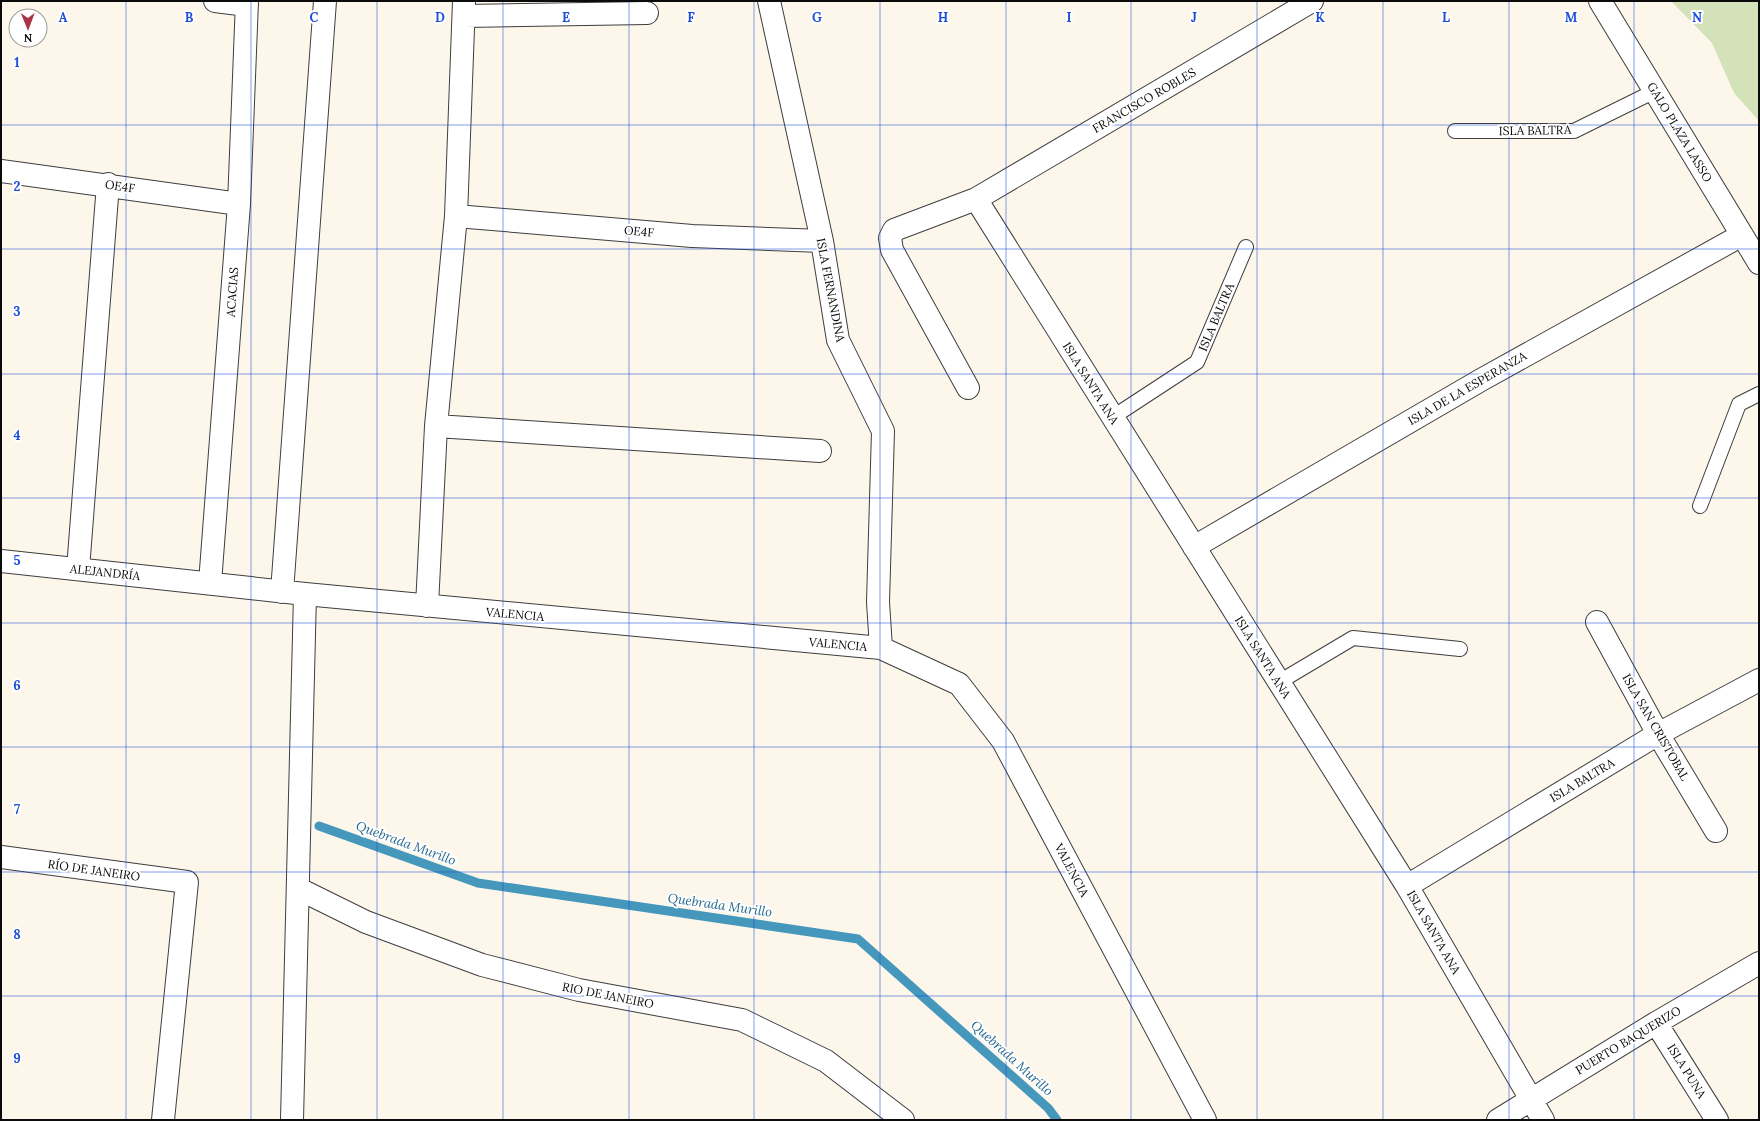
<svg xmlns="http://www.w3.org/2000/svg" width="1760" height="1121" font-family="Lora,serif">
<rect width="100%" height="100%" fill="#fdf7eb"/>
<!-- green -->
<path fill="#d3e2b9" d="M1671,1H1759V121L1734,93L1712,43Z"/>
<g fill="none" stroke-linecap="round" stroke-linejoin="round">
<!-- stream -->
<path stroke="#4598bc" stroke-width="9" d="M319,826L478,883L858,939L1048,1108L1057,1120"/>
<!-- service casing -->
<g stroke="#3e3e3e" stroke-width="16">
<path id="service" d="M1455,131H1574L1655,91
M1113,417L1197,362L1246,247
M1700,506L1739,404L1759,394
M1279,682L1353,638L1460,649"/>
</g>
<!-- minor casing -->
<g stroke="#3e3e3e" stroke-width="24">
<path id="minor" d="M215,1L247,5
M769,1L822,241L838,340L883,431L878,602L881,648
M1600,1L1759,263
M464,16L647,13
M1,171L239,204
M976,199L1407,886L1543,1120
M456,216L692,236L822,241
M968,388L892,250L890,238L894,230L976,199L1312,1
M436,426L820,451
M1194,547L1481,380L1742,235
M1,561L305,594L881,648L959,684L1003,741L1205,1120
M78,569L108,184
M210,583L239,204L247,1
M282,592L325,1
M427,606L436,426L456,216L464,1
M1597,622L1658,734L1716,831
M1,857L187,882L163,1120
M1407,886L1658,734L1759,680
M299,889L366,922L482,965L579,990L742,1020L826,1061L903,1120
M1656,1023L1717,1120
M292,1120L305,594
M1498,1120L1656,1023L1759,963"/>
</g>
<!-- service -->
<use href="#service" stroke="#fff" stroke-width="14"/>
<!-- minor -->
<use href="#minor" stroke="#fff" stroke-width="22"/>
</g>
<!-- grid -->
<path fill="none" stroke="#1d4ed8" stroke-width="1" stroke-opacity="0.55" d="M126,1V1120M251,1V1120M377,1V1120M503,1V1120M629,1V1120M754,1V1120M880,1V1120M1006,1V1120M1131,1V1120M1257,1V1120M1383,1V1120M1509,1V1120M1634,1V1120M1,125H1759M1,249H1759M1,374H1759M1,498H1759M1,623H1759M1,747H1759M1,872H1759M1,996H1759"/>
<g text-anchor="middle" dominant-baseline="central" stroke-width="4" stroke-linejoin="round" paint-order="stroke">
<!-- street labels -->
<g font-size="12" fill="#0b0b0b" stroke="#fff">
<text transform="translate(1144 100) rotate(-30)">FRANCISCO ROBLES</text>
<text transform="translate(1535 130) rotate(-1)">ISLA BALTRA</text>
<text transform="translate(1680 132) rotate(59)">GALO PLAZA LASSO</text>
<text transform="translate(120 186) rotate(8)">OE4F</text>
<text transform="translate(639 231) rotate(5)">OE4F</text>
<text transform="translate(831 290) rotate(79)">ISLA FERNANDINA</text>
<text transform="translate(232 292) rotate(-86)">ACACIAS</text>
<text transform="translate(1216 317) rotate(-67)">ISLA BALTRA</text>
<text transform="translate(1091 383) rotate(58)">ISLA SANTA ANA</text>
<text transform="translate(1467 388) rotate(-30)">ISLA DE LA ESPERANZA</text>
<text transform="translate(105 572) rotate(6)">ALEJANDRÍA</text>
<text transform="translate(515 614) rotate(5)">VALENCIA</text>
<text transform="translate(838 644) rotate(5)">VALENCIA</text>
<text transform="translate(1263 657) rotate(58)">ISLA SANTA ANA</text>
<text transform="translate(1656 727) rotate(60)">ISLA SAN CRISTOBAL</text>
<text transform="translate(1582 780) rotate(-31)">ISLA BALTRA</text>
<text transform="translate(94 870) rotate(8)">RÍO DE JANEIRO</text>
<text transform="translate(1072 870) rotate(62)">VALENCIA</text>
<text transform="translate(1434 932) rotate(60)">ISLA SANTA ANA</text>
<text transform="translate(608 995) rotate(11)">RIO DE JANEIRO</text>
<text transform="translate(1628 1040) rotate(-31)">PUERTO BAQUERIZO</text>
<text transform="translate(1687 1071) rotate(58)">ISLA PUNA</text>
</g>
<!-- water labels -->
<g font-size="13" font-style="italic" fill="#24698d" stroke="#fff">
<text transform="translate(406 843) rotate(20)">Quebrada Murillo</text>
<text transform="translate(720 905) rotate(8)">Quebrada Murillo</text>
<text transform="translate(1012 1058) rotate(42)">Quebrada Murillo</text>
</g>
</g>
<g font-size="13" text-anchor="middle" font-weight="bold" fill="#1d4ed8" stroke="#fff" stroke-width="4" stroke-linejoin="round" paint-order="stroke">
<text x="63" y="22">A</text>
<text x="189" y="22">B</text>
<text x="314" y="22">C</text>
<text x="440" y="22">D</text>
<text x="566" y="22">E</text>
<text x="691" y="22">F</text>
<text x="817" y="22">G</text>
<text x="943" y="22">H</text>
<text x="1069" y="22">I</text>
<text x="1194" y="22">J</text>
<text x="1320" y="22">K</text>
<text x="1446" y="22">L</text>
<text x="1571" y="22">M</text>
<text x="1697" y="22">N</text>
<text x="17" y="67">1</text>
<text x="17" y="191">2</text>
<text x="17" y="316">3</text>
<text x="17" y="440">4</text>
<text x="17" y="565">5</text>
<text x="17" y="690">6</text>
<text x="17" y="814">7</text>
<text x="17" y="939">8</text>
<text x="17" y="1063">9</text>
</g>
<!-- border -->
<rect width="1760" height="1121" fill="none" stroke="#0b0b0b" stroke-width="4"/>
<!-- north arrow -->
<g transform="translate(28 28) rotate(179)"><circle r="19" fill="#ffffff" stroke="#9d9d9d"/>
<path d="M0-3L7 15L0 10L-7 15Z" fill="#aa3445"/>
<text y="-6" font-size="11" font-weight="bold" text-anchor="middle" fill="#0b0b0b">N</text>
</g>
</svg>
